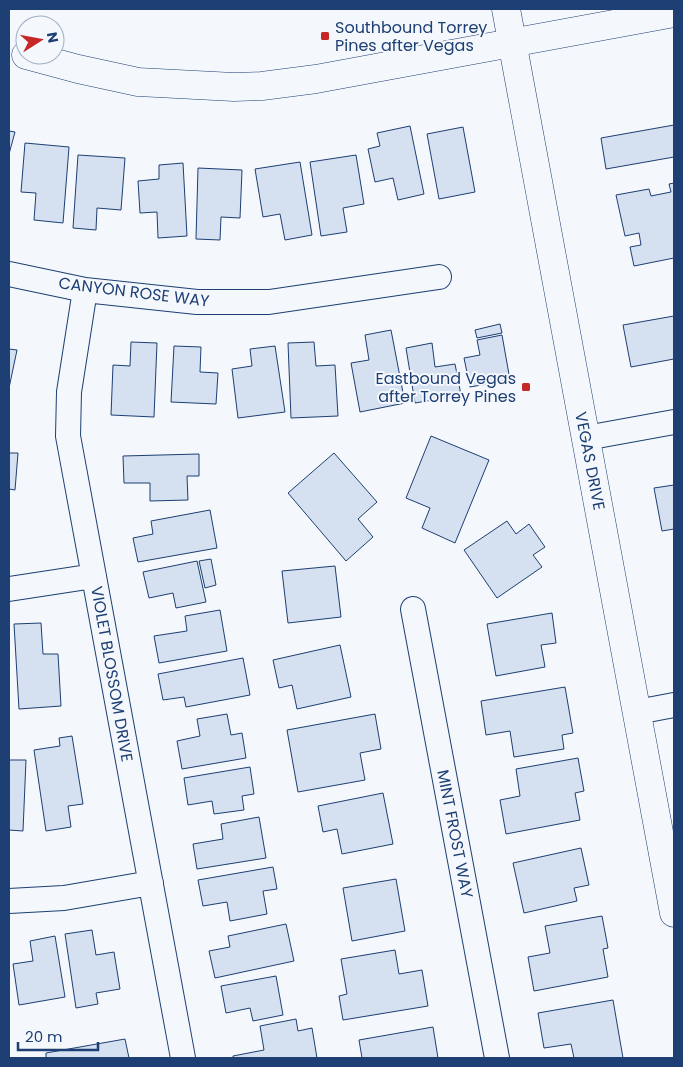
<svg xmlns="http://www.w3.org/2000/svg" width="683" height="1067" font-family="Poppins,sans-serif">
<rect width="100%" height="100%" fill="#f4f7fb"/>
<!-- building -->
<path fill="#d5e0f0" stroke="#1d3f73" d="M674,125V157L606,169L601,138Z
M410,126L424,194L398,200L393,178L375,182L368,149L380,146L377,133Z
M463,127L475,192L439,199L427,134Z
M9,131L15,132L9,154Z
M25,143L69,147L63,223L34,220L36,193L21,192Z
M78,155L125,158L121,210L97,208L96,230L73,228Z
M356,155L364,204L343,208L347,232L321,236L310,162Z
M300,162L312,235L285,240L280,214L263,217L255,169Z
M183,163L187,236L158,238L157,212L140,213L138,181L159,179V165Z
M198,168L242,170L240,218L221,217L220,240L196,239Z
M674,183V258L634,266L630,247L641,245L639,233L625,236L616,195L649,189L651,196L671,192L669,184Z
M674,316V359L631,367L623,325Z
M500,324L502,333L477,338L475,330Z
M391,330L405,403L360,412L351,363L369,360L365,335Z
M502,335L510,380L470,387L464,358L480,355L477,340Z
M131,342L157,343L154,417L111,415L113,365L130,366Z
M314,342L316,366L335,365L338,416L291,418L288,343Z
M432,343L435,367L455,364L461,395L415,403L406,348Z
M174,346L201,347L200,372L218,373L216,404L171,402Z
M275,346L285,412L238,418L232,369L252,366L250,349Z
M9,349L17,350L9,388Z
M431,436L489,460L455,543L422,528L430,508L406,498Z
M9,453H18L15,490L9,489Z
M334,453L377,502L358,519L373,537L346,561L288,493Z
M199,454V476H187L188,500L150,501V483H124L123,456Z
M674,485V529L662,531L654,488Z
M210,510L217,548L138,562L133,538L153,534L151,521Z
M507,521L516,534L529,524L545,547L533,555L542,567L497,598L464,550Z
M211,559L216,585L205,588L199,561Z
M197,561L206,602L176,608L173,593L149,598L143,572Z
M335,566L341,617L288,623L282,571Z
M220,610L227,651L159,663L154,636L187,631L185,616Z
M552,613L556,643L541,645L545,667L496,676L487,624Z
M41,623L43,654H58L61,706L19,709L14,624Z
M340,645L351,697L297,709L292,685L279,688L273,660Z
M243,658L250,695L186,707L184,697L163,700L158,674Z
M565,687L573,733L562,735L564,749L514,757L510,731L486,735L481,701Z
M227,714L231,735L242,733L246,758L182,769L177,741L200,736L197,719Z
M375,714L381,749L360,753L365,780L298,792L287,730Z
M72,736L83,804L68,806L71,827L46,831L34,750L60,746L59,738Z
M578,758L584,791L575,793L580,820L506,834L500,800L520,796L516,769Z
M9,760H26L23,831L9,830Z
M250,767L254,794L242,796L244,810L214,814L212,801L188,805L184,778Z
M383,793L393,844L342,854L337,829L323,832L318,806Z
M259,817L266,858L197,869L193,844L223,839L221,824Z
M581,848L589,885L574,888L577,901L524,913L513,863Z
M273,867L277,889L263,891L267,914L230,921L227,902L203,906L198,880Z
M396,879L405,931L352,941L343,888Z
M602,916L608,948L603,949L608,977L534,991L528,957L550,953L545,926Z
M286,924L294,961L215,978L209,951L230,947L228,936Z
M92,930L96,955L114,952L120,989L96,993L98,1004L76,1008L65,934Z
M55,936L65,997L19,1005L13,964L33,961L30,941Z
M395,950L399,974L422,970L428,1006L343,1020L339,996L347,994L341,959Z
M276,976L283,1015L253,1021L250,1008L226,1013L221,986Z
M613,1000L623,1058H574L571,1044L544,1048L538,1013Z
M296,1019L298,1031L312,1028L317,1058H233V1056L264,1050L260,1026Z
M433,1027L438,1058H362L359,1040Z
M125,1039L129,1058H46V1053Z"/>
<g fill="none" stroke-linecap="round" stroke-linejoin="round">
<!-- minor casing -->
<g stroke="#1d3f73" stroke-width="26">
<path id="minor" d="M9,274L85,290L197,302H269L439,277
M85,290L69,392L68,436L183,1058
M586,438L674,422
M9,589L94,576
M413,609L497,1058
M637,712L674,705
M9,901L64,898L151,883"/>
</g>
<!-- secondary casing -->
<g stroke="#1d3f73" stroke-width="29">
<path id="secondary" d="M506,9L674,913
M26,55L78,69L138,82L234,87L262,86L316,79L674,13"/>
</g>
<!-- minor -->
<use href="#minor" stroke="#f4f7fb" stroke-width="24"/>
<!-- secondary -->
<use href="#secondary" stroke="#f4f7fb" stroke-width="28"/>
</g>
<!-- markers -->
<g fill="#c62828" stroke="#f4f7fb" stroke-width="2">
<rect x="320" y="31" width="10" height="10" rx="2.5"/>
<rect x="521" y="382" width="10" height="10" rx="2.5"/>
</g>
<g text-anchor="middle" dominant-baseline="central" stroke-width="4" stroke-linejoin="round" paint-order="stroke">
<!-- poi labels -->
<g font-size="16" fill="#1d3f73" stroke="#f4f7fb" text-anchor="start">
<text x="335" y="27">Southbound Torrey<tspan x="335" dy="18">Pines after Vegas</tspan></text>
<text x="516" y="378" text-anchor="end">Eastbound Vegas<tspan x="516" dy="18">after Torrey Pines</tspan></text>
</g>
<!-- street labels -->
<g font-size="16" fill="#1d3f73" stroke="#f4f7fb">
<text transform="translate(134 292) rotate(7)">CANYON ROSE WAY</text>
<text transform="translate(590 461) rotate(79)">VEGAS DRIVE</text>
<text transform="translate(112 674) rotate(80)">VIOLET BLOSSOM DRIVE</text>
<text transform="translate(455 834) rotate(79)">MINT FROST WAY</text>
</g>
</g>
<!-- border -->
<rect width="683" height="1067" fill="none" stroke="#1d3f73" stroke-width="20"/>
<!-- north arrow -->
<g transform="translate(40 40) rotate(79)"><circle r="24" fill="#f4f7fb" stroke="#9eadc5"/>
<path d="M0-4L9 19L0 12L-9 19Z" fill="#c62828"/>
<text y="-8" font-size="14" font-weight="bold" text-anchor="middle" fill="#1d3f73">N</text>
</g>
<!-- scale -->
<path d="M18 1042v8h80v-8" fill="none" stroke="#1d3f73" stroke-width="2.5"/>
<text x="25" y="1042" font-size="15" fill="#1d3f73" stroke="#f4f7fb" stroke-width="4" paint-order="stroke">20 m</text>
</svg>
